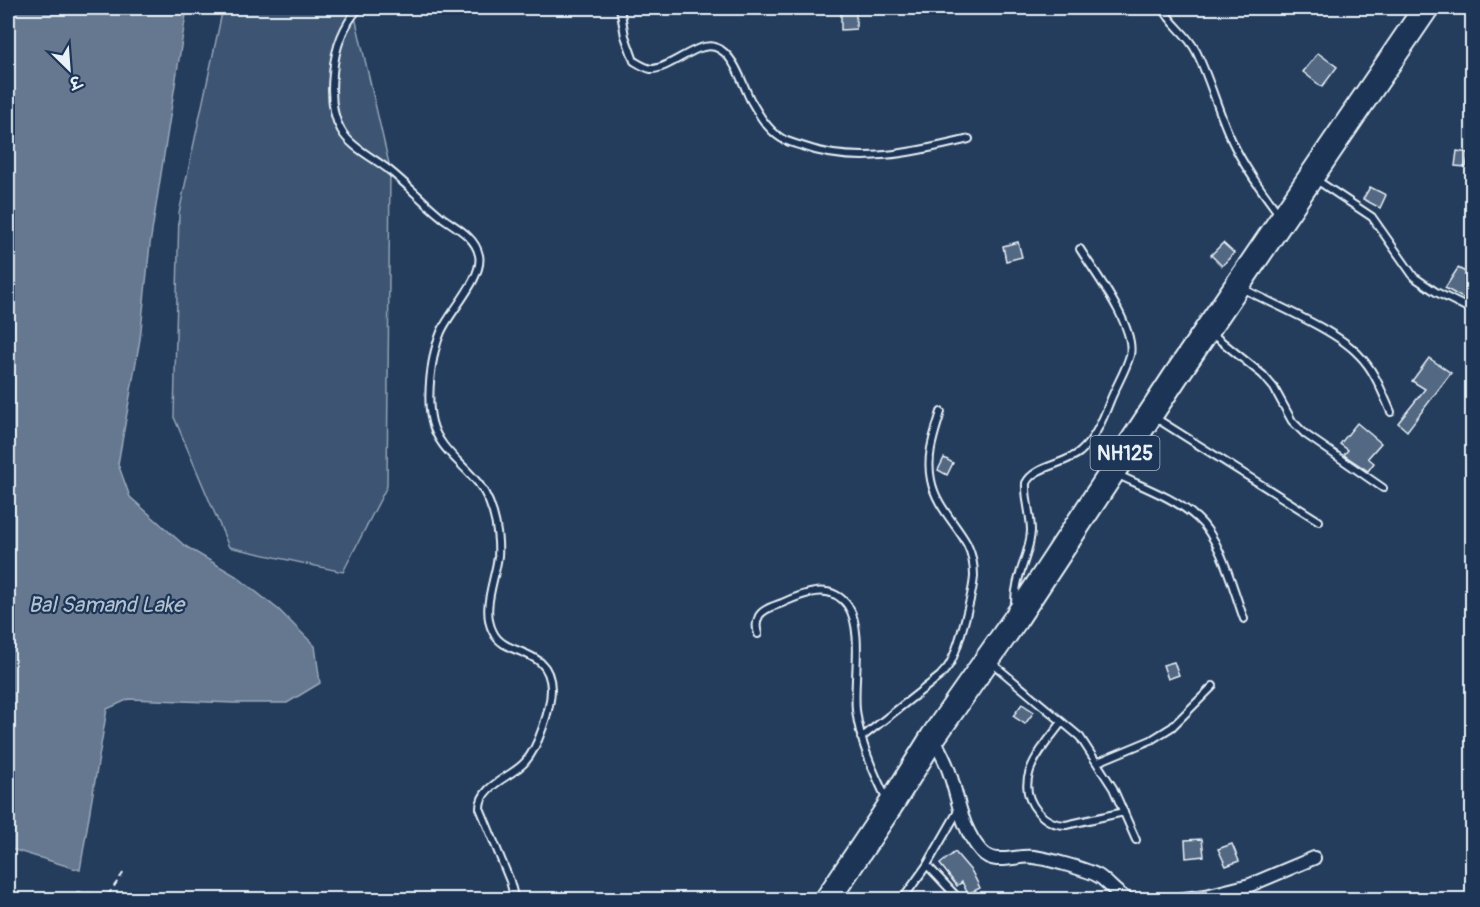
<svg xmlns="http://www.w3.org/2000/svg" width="1480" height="907" font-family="Pangolin,'Playpen Sans Deva',sans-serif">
<rect width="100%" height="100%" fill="#253d5d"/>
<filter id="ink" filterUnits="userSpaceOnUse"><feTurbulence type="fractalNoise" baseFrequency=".0167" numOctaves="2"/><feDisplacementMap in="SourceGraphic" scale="12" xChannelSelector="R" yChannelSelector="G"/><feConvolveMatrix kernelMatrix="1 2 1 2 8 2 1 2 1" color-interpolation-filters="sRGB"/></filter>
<g filter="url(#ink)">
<!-- green -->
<path fill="#3e5472" stroke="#93a2b5" stroke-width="1.5" d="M223,8H353L390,168L387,486L343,572L229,547L174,417L179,213Z"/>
<!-- water -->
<path fill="#657890" stroke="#99a8ba" stroke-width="1.5" d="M8,8H187L150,244L140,339L118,464L130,497L185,546L236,576L279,610L315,646L320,683L287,703H234L129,699L107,709L80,870L8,848Z"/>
<!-- building -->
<path fill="#536782" stroke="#e8f1f8" stroke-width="1.5" d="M856,8V29L841,30V9Z
M1318,53L1337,67L1322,87L1303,72Z
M1457,151L1469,153L1466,167L1455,166Z
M1370,187L1386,195L1380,208L1363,199Z
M1018,242L1022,257L1006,261L1003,246Z
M1223,243L1234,253L1222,266L1211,255Z
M1458,268L1473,276V304L1445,288Z
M1429,358L1451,373L1407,431L1398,423L1425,389L1412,381Z
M1357,423L1381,443L1368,458L1374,463L1368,471L1344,455L1348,450L1340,444Z
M944,458L953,463L947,475L938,470Z
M1174,662L1179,675L1168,679L1163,665Z
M1022,704L1034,712L1025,724L1013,716Z
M1202,839L1204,856L1186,858L1185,840Z
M1232,844L1239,861L1226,866L1218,849Z
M955,852L972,872L980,888L968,894L962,882L957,886L940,864Z"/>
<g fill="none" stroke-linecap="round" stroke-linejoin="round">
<!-- lane casing -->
<g stroke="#e8f1f8" stroke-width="10">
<path id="lane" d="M359,8C342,27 335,48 333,73C331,92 331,113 341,130C350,147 374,158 389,170C408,185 424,203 443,218C457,228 475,237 479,255C484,277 450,311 441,332C431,355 426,398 432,422C438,446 457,459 472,476C483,487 489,499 493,513C497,526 499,544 498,556C495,581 481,609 493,632C505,658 550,645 551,689C551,708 538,748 525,762C512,777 480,785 480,808L510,881L515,900
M620,8L625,36L634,61C639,64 645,68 651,69C671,69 697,41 715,47C734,53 742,83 750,99C758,113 767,129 781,138C787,142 796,144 802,146C857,166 915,152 969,139
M1163,8C1172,26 1186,32 1196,51C1210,79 1218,112 1232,141C1244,167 1262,191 1279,214
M1315,179L1372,217L1414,277L1436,292L1472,310
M1242,288C1274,305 1335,329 1359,355C1375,371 1382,392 1391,412
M1211,333L1263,375L1274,388L1292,421L1305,434L1383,488
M1154,417L1319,521
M1116,474C1143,487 1175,498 1197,518C1221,539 1233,589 1244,619
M1015,606C1014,576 1030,556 1031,531C1031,515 1025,499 1026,483C1034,466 1064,465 1080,452C1095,439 1103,419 1110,401C1116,386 1126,370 1130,355C1136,327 1095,273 1080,249
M758,634C756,627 756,623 759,616C763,609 774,606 782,603C804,593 831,582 848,606C864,630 853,681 856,710C860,743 873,771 887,800
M992,663L1080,737L1113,788L1136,840
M1062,722C1043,748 1010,780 1038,812C1046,821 1054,825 1066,825L1124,812
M861,738L940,676C943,672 947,669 949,665C958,651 973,593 974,576C974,566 972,554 967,544C955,522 936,506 931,480C926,456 934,435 941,412
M1098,762L1151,740L1172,727L1213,686
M927,865L960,900
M8,895L20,900
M902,900L927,865L958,811"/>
</g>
<!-- street casing -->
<g stroke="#e8f1f8" stroke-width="16">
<path id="street" d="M933,737C938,747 943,756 947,766C959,796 959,826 981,851C995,867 1017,854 1034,857C1048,859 1090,870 1100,877C1111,885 1117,895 1129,900
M1177,900L1206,896L1250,885L1314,858"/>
</g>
<!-- highway casing -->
<g stroke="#e8f1f8" stroke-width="28">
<path id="highway" d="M827,900L890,806L933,737L1015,620L1175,377L1426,8"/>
</g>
<!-- path -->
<path stroke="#e8f1f8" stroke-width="2" stroke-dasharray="6 4.5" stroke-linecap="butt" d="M57,900L75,892L108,895L124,872"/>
<!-- lane -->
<use href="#lane" stroke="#1d3557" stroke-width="6"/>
<!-- street -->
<use href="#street" stroke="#1d3557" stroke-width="12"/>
<!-- highway -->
<use href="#highway" stroke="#1d3557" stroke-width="24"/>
</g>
</g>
<g text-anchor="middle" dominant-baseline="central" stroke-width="4.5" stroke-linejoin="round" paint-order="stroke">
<!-- shield labels -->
<rect fill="#1d3557" stroke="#abb9c8" stroke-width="1.5" x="1090.5" y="436" width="69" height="34" rx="4.5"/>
<g font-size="20" font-weight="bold" fill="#e8f1f8">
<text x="1125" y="453">NH125</text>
</g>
<!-- water labels -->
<g font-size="22" font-style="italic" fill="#b4c1ce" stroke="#1d3557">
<text x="106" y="605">Bal Samand Lake</text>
</g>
</g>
<!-- margin -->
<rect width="1480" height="907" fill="none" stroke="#1d3557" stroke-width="30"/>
<rect x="15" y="15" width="1450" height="877" fill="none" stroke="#e8f1f8" stroke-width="2" filter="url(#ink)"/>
<!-- north arrow -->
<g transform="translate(69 69) rotate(155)" stroke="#1d3557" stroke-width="4.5" paint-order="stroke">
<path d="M0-4.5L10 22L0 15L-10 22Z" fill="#e8f1f8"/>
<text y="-9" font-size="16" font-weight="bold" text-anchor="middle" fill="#e8f1f8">उ</text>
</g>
</svg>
